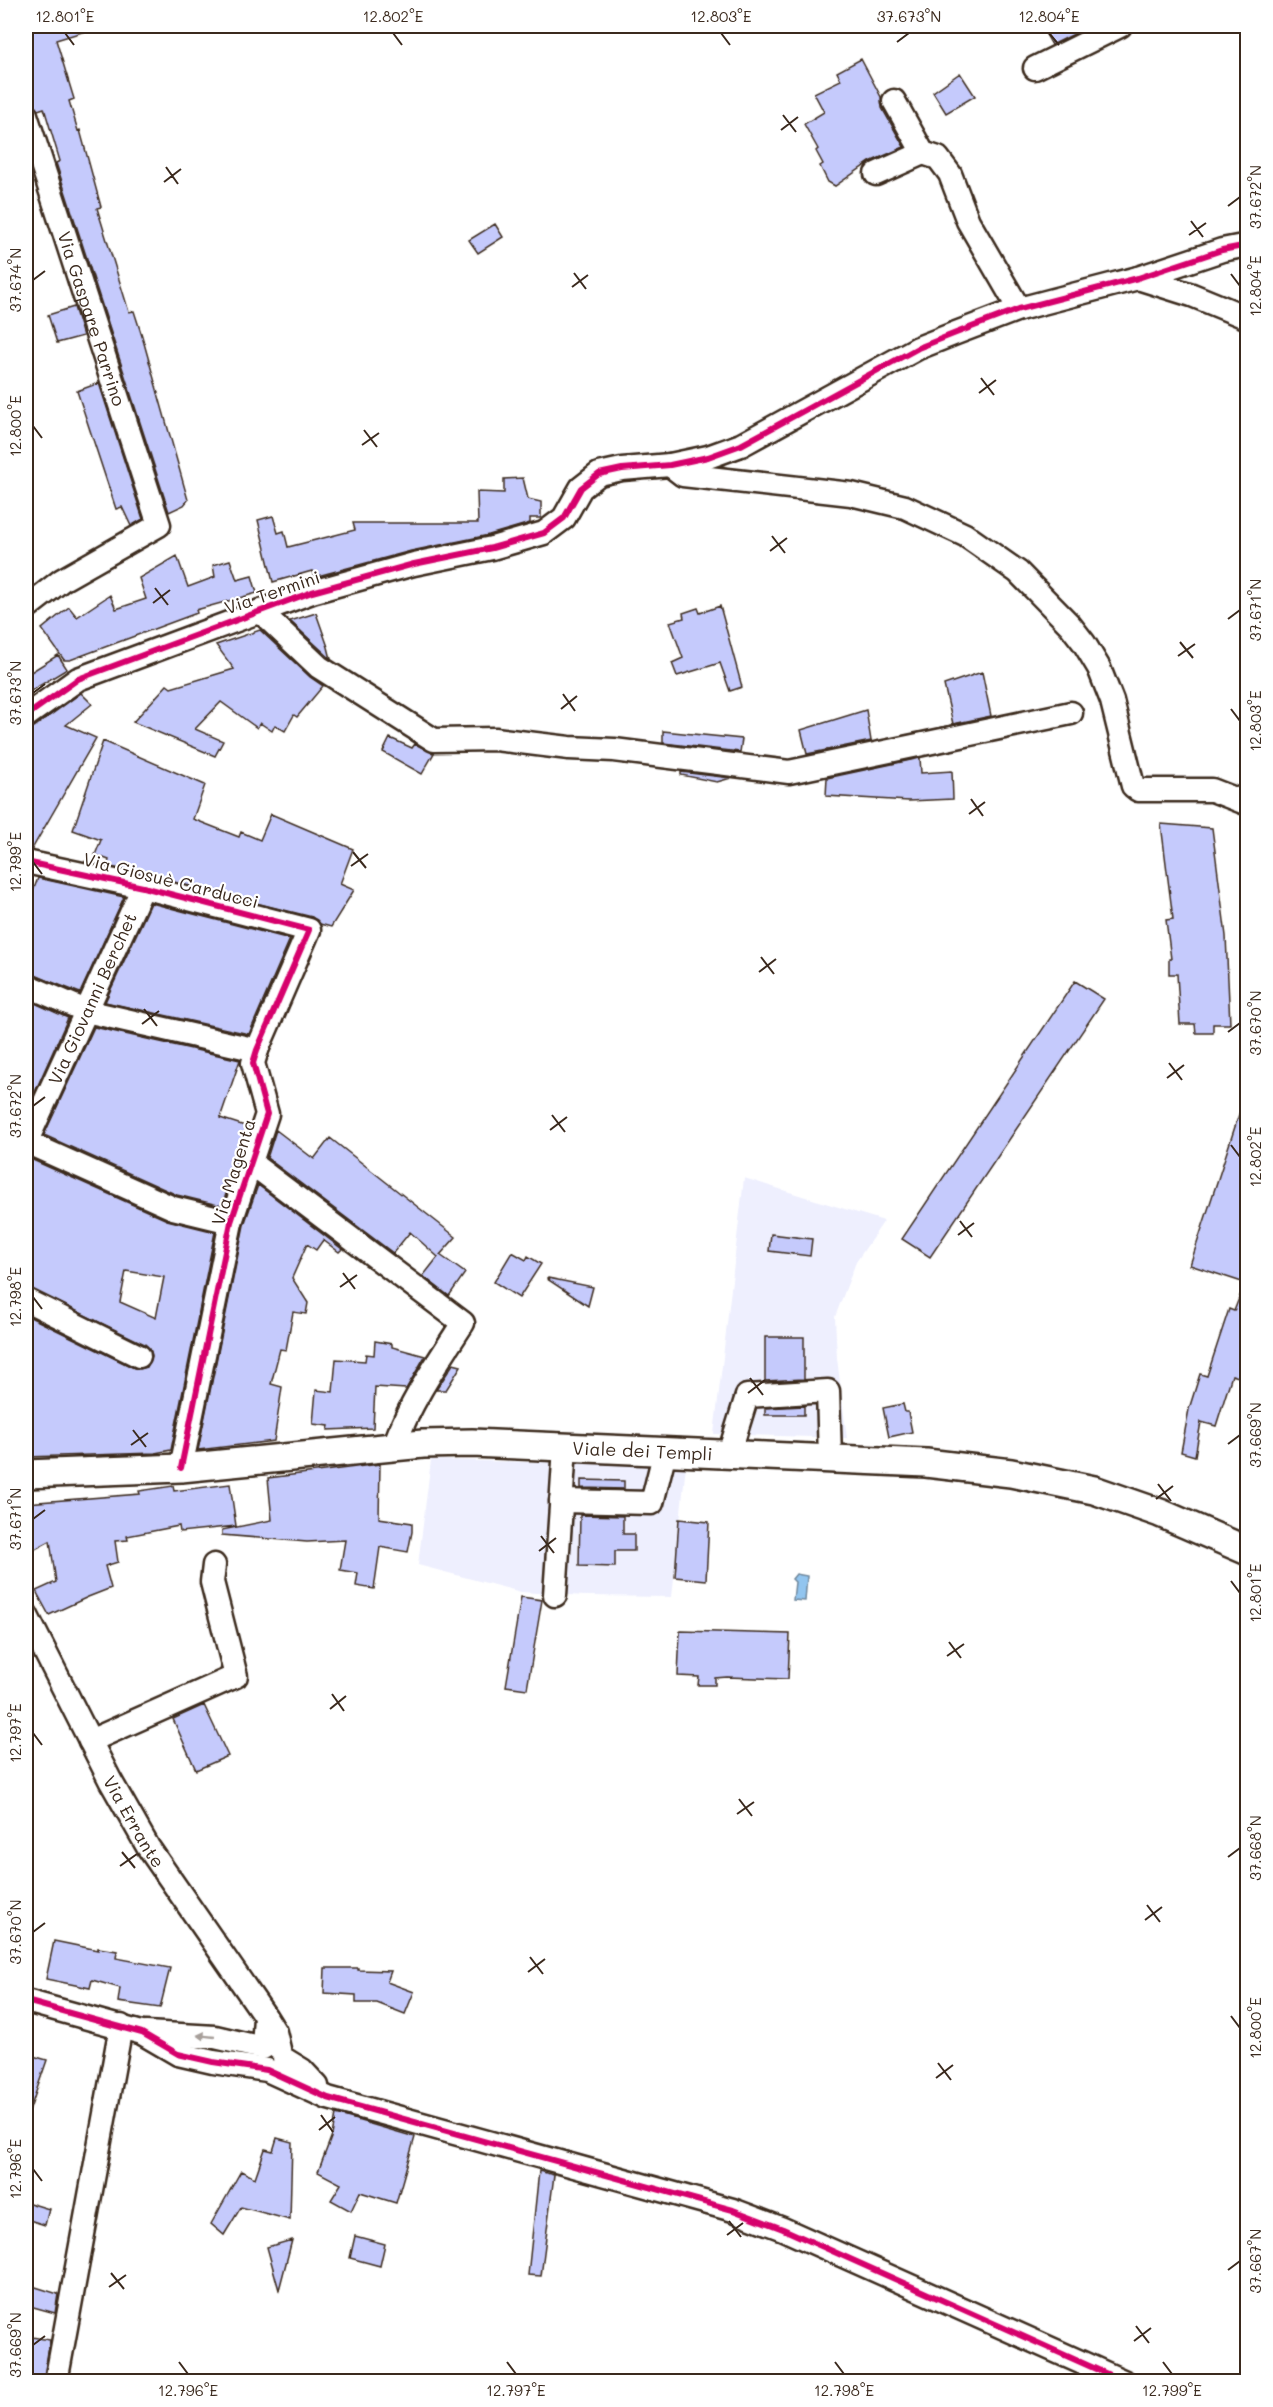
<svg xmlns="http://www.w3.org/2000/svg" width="1273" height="2407" font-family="Mali,sans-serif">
<rect width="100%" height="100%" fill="#fff"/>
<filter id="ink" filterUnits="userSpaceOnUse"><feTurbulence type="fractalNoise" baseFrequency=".0167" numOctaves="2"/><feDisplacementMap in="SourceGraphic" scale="12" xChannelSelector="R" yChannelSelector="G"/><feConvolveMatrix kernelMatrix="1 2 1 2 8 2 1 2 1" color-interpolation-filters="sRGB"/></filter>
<g filter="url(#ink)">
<!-- built -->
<path fill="#eeeffe" d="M744,1178L884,1221L856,1262L835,1317L837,1358L847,1438L714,1434Z
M431,1460L686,1465L672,1597L585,1596L521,1592L418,1565Z"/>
<!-- water -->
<path fill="#92c5ef" stroke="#6f879b" stroke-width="1.5" d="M796,1574L807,1576L805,1601L793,1600L795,1582L792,1579Z"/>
<!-- building -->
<path fill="#c5cafc" stroke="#3b2a1e" stroke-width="1.5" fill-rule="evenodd" d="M26,26H89V30L56,40L74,99L69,101L78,131L80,130L101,207L97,208L129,312L134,311L142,336L188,500L184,505L169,512L56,163L60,161L44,108L38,110L29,102L26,92Z
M1041,26H1090L1052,45Z
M861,59L881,97L882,108L904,147L870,162L835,186L828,182L820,166L823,164L816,151L818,149L804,124L824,112L814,93L841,80L837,72Z
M960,73L975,96L946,113L933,92Z
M495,224L503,237L478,253L469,240Z
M74,307L83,336L57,343L48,315Z
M99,383L143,519L131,526L122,507L116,509L77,391Z
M523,478L528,499L541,502V518H530V523L489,535L411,551L314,577L312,571L273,582L258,520L273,516L278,533L284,531L288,547L355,530L353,523H478L477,492L504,493V479Z
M177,556L188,587L215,577L213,565L230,560L237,580L252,576L257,593L196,610L197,613L70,660H64L42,629L69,607L77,617L110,595L116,609L146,599L139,578Z
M720,606L742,687L730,691L720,663L677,676L672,663L683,658L670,622L684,618L683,613L698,608L700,613Z
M316,613L328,647L331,659L290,621Z
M260,630L310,677L323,686L297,717L294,715L285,731L275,725L272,731L260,723L257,728L221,702L195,729L223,741L215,756L133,722L167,685L171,688L234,669L216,645Z
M58,655L67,669L26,694V675Z
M982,672L991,716L953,724L944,685Z
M81,693L92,704L66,725L96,738L32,849H26V729L34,727Z
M866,710L871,741L807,754L801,730Z
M663,731L742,739L740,752L663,743Z
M390,738L412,748L415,744L434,753L422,774L383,752Z
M103,741L205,785L193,819L239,837L241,832L260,840L271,814L353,849L340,884L354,890L331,927L320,924L312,917L107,866L109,860L95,855L101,840L73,830Z
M920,758L921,773L952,771L953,799L909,801L826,796L827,778Z
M681,772L731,778L717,782L681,775Z
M1161,824L1212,828L1226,936L1230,1024H1213V1033H1196L1195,1024H1180L1177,974H1169V959H1171L1166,920L1173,919Z
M38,878L124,897L80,993L26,972V909Z
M151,903L290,939L249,1034L105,1002Z
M1075,981L1104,999L930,1257L902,1239Z
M26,999L68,1018L26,1112Z
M94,1027L240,1060L220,1118L248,1127L222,1206L177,1195L44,1135Z
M1244,1099H1248V1380L1232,1375L1216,1426L1201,1422L1195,1456L1181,1452L1189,1409L1200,1374L1207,1376L1229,1309L1234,1311L1245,1283L1190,1265Z
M276,1130L314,1159L330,1138L456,1237L440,1255L465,1273L449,1296L423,1276L438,1257L410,1232L393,1253L267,1158Z
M26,1157L167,1220L215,1232L171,1450L155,1453L26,1457V1315L134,1368L140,1369L147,1367L152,1356L150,1349L145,1344L26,1287ZM126,1271L164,1277L156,1318L120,1302Z
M258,1185L342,1249L339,1252L323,1240L316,1250L307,1244L292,1278L308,1303L306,1314L293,1312L286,1350L280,1349L271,1384L282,1387L274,1441L198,1450L244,1225Z
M771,1234L812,1239L810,1256L769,1251Z
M512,1252L526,1260L528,1256L541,1264L519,1298L494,1282Z
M548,1278L593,1287L588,1306L547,1279Z
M765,1337H804V1379L765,1381Z
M375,1341L392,1344V1347L425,1356L406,1389L375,1387L373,1428L328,1430L329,1426L313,1424L316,1390L333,1392L336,1359L365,1361L366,1354L374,1355Z
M453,1364L461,1366L446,1390H436Z
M903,1404L905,1412H908L912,1432L889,1437L883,1408Z
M804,1406V1415H765V1408Z
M380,1464L379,1518L412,1523V1532L408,1552L380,1547L374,1589L356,1586L358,1573L340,1570L345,1540L307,1542L222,1535V1530L272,1520L268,1478Z
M581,1480L624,1481V1489L581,1488Z
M230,1484L236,1526L180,1532L179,1526L127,1536L128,1540L115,1541L118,1562L105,1566L111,1588L88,1597L49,1615L36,1591L56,1582L50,1541L26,1554V1503L140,1494L139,1491L173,1486L174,1491Z
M580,1515L623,1516V1534H634V1551H615V1567L579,1566Z
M679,1519L709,1522L706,1580L675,1577Z
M521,1597L542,1600L527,1689L506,1686Z
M680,1631L790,1634L788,1679L727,1677L715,1678V1685H698L699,1677L678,1676Z
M204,1705L228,1756L196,1770L173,1719Z
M54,1941L98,1950V1948L117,1951L116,1958L170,1968L160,2008L118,2002L120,1988L92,1980L90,1988L46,1979Z
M325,1968H358V1970L391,1971L387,1982L414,1992L405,2014L377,2003H356V1995L324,1993Z
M26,2054L47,2060L28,2115H26Z
M336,2114L415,2137L396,2203L360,2192L351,2211L331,2200L341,2184L318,2172L332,2135Z
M277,2138L292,2142L290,2220L241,2207L224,2235L211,2224L241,2171L255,2178L265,2149L273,2151Z
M539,2171L554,2175L541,2276L528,2275Z
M26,2202L49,2209L45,2225L26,2219Z
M355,2236L385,2244L380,2266L350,2258Z
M292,2240L279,2290L267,2247Z
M26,2284L58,2294L55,2313L26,2305Z
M26,2336L50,2340L43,2382H26Z"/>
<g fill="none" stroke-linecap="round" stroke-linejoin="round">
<!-- minor casing -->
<g stroke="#3b2a1e" stroke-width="27">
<g id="minor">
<path d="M1035,68L1120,26"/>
<path d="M894,101L923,153L938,158L950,174L968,221L1019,309"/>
<path id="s1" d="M26,115L159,525L62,580L26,608"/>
<path d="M876,174L923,153"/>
<path d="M1138,278L1192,295L1248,318"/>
<path d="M670,465L683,475L851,494L905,507L965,535L1018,572L1070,625L1084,643L1099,668L1112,701L1133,786L1138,790H1212L1248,804"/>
<path d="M260,611L319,667L434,740L495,739L569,748L614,750L789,772L1071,713"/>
<path d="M26,716L78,679L312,592L414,564L492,548L544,533L564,518L581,488L599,474L622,469L670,465L708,457L741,445L918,348L956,333L1019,309L1138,278L1222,250L1248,245"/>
<path d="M26,862L143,887L309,930L257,1050L253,1063L267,1114L231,1222L181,1468"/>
<path d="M26,985L86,1011L257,1050"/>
<path d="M26,1142L173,1208L231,1222"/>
<path id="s2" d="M26,1143L143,887"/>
<path d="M251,1163L463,1323C437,1363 410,1402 394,1446"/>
<path d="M26,1300L139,1356"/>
<path d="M729,1454L747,1396L828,1391L830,1458"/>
<path d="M561,1501L652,1503L665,1451"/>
<path d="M555,1595L565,1447"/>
<path id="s3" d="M26,1614L110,1780L148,1847L265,2016L275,2032L279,2049"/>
<path d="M90,1741L236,1676L212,1582L214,1565"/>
<path d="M26,2001L142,2033L178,2054L213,2062L267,2070L328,2098L733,2210L783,2229L1125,2382"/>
<path d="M146,2033L215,2037L263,2048L265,2017"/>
<path d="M284,2059L302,2070L317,2086"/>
<path d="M56,2382L121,2026"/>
</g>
</g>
<!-- major casing -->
<g stroke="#3b2a1e" stroke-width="32">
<g id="major">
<path id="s4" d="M26,1474L181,1468L423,1444L472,1443L926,1463L1011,1473L1094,1490L1160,1513L1248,1551"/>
</g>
</g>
<!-- minor -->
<use href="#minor" stroke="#fff" stroke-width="22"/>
<!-- major -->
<use href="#major" stroke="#fff" stroke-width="27"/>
<!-- cycleway casing -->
<g stroke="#fff" stroke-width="10">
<path id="cycleway" d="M26,716L78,679L312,592L414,564L492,548L544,533L564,518L581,488L599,474L622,469L670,465L708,457L741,445L918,348L956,333L1019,309L1138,278L1222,250L1248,245
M26,862L143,887L309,930L257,1050L253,1063L267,1114L231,1222L181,1468
M26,2001L142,2033L178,2054L213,2062L267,2070L328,2098L733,2210L783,2229L1125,2382"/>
</g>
<!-- cycleway -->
<use href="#cycleway" stroke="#d6006c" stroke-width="6"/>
</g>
<!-- one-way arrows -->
<defs><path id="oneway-solid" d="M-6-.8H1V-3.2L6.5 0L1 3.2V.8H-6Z" transform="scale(1.5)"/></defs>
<use fill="#a79f9a" href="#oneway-solid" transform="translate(206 2036) rotate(-174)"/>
</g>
<!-- ticks -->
<path fill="none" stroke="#3b2a1e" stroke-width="2" d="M65,33L74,45M393,33L402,45M721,33L730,45M1049,33L1059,45M897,42L909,33M783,115L796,132M781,130L798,117M166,167L178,184M164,182L181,169M1228,206L1240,197M1191,221L1203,237M1189,235L1206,223M574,273L586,289M1231,274L1240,286M33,280L45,271M572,287L588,275M981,378L994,395M979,393L996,380M33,426L42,438M364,430L377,447M362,445L379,433M772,536L785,553M770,551L787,538M155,588L168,605M153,603L170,590M1228,619L1240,610M1180,642L1193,658M1178,656L1195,644M33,693L45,684M563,694L575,711M561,709L577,696M1231,709L1240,721M971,799L983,816M969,814L985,802M353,852L366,868M33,862L42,874M351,866L368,854M761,957L774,974M759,972L776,959M144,1009L157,1026M142,1024L159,1011M1228,1032L1240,1023M1169,1063L1182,1080M1167,1078L1184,1065M33,1106L45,1097M552,1115L565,1132M550,1130L567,1117M1231,1145L1240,1157M960,1221L972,1237M958,1235L974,1223M343,1273L355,1289M340,1287L357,1275M33,1297L42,1309M750,1378L763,1395M748,1393L765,1380M133,1430L146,1447M1228,1444L1240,1435M131,1445L148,1433M1158,1484L1171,1501M1156,1499L1173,1486M33,1519L45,1510M541,1536L554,1553M539,1551L556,1538M1231,1581L1240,1593M949,1642L961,1658M947,1656L964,1644M332,1694L344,1711M330,1709L346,1696M33,1733L42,1745M739,1799L752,1816M737,1814L754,1802M122,1852L135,1868M1228,1857L1240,1848M120,1866L137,1854M1147,1905L1160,1922M1145,1920L1162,1907M33,1932L45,1923M530,1957L543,1974M528,1972L545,1959M1231,2016L1240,2028M938,2063L951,2080M936,2078L953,2065M321,2115L333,2132M319,2130L335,2117M33,2169L42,2181M729,2221L741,2237M727,2235L743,2223M1228,2270L1240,2261M111,2273L124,2289M109,2287L126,2275M1136,2326L1149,2343M1134,2341L1151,2328M33,2345L45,2336M179,2362L188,2374M507,2362L516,2374M835,2362L844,2374M1163,2362L1172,2374"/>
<g text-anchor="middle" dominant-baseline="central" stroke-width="4.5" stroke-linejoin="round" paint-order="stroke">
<!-- street labels -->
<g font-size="18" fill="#3b2a1e" stroke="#fff">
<text stroke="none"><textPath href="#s1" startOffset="214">Via Gaspare Parrino</textPath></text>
<text transform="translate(272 592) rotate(-19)">Via Termini</text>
<text transform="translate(171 880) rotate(14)">Via Giosuè Carducci</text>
<text stroke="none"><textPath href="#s2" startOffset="159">Via Giovanni Berchet</textPath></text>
<text transform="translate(233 1172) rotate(-73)">Via Magenta</text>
<text stroke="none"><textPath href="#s4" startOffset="618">Viale dei Templi</textPath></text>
<text stroke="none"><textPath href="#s3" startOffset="234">Via Errante</textPath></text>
</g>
</g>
<!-- margin -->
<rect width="1273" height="2407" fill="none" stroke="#fff" stroke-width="66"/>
<rect x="33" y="33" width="1207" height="2341" fill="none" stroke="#3b2a1e" stroke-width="2"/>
<g font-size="15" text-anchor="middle" fill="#3b2a1e">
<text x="65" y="22">12.801°E</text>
<text x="393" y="22">12.802°E</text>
<text x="721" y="22">12.803°E</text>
<text x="909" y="22">37.673°N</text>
<text x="1049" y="22">12.804°E</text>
<text transform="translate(1256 197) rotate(-90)" y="5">37.672°N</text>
<text transform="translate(16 280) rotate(-90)" y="5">37.674°N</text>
<text transform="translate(1256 286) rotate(-90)" y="5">12.804°E</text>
<text transform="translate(16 426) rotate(-90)" y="5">12.800°E</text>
<text transform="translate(1256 610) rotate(-90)" y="5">37.671°N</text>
<text transform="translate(16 693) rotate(-90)" y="5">37.673°N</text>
<text transform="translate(1256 721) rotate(-90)" y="5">12.803°E</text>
<text transform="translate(16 862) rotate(-90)" y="5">12.799°E</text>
<text transform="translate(1256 1023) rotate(-90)" y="5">37.670°N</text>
<text transform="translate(16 1106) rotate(-90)" y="5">37.672°N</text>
<text transform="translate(1256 1157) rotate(-90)" y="5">12.802°E</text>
<text transform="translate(16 1297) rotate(-90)" y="5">12.798°E</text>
<text transform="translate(1256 1435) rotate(-90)" y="5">37.669°N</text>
<text transform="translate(16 1519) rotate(-90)" y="5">37.671°N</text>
<text transform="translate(1256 1593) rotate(-90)" y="5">12.801°E</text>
<text transform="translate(16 1733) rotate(-90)" y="5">12.797°E</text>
<text transform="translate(1256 1848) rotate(-90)" y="5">37.668°N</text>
<text transform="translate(16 1932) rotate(-90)" y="5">37.670°N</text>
<text transform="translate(1256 2028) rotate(-90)" y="5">12.800°E</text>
<text transform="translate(16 2169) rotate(-90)" y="5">12.796°E</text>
<text transform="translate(1256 2261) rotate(-90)" y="5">37.667°N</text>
<text transform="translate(16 2345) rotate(-90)" y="5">37.669°N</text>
<text x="188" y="2396">12.796°E</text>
<text x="516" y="2396">12.797°E</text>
<text x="844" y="2396">12.798°E</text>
<text x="1172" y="2396">12.799°E</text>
</g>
</svg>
